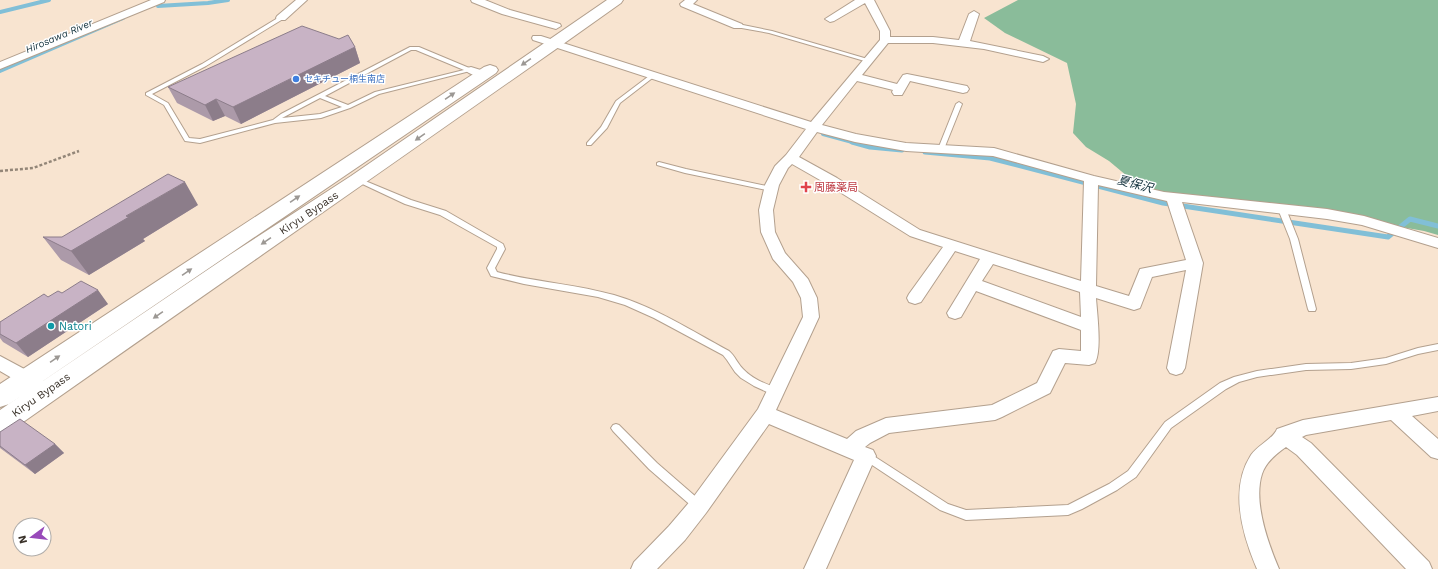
<svg xmlns="http://www.w3.org/2000/svg" width="1438" height="569" font-family="'Work Sans','Noto Sans JP',sans-serif">
<rect width="100%" height="100%" fill="#f8e4d0"/>
<!-- forest -->
<path fill="#8abc9a" d="M1018,0H1438V235L1424,231L1327,214L1165,193L1139,186L1109,161L1086,147L1073,133L1076,104L1067,63L1005,33L984,18Z"/>
<g fill="none" stroke-linecap="round" stroke-linejoin="round">
<!-- stream-far1 -->
<path stroke="#81bfd7" stroke-width="4" d="M158,6L208,3L228,0
M0,12L49,0
M0,71L123,18
M823,134L856,143"/>
<!-- stream -->
<path stroke="#81bfd7" stroke-width="5" d="M852,142L870,147L902,150
M925,152L990,158L1163,203L1388,237L1410,219L1438,226"/>
<!-- service casing -->
<g stroke="#b3a08e" stroke-width="2">
<path id="service" d="M281,16L284,18L283,19L206,66L152,94L168,103L189,138L200,139L273,120L281,114L410,47H419L474,70L379,94L350,108L321,118L275,123L200,143L185,141L164,105L146,95V93L202,64ZM411,50H416L464,70L375,92L348,105L325,96ZM320,98L342,107L320,114L282,118Z
M738,24L772,31L871,60L868,62L769,33L736,27L735,26Z
M653,73L655,74V76L620,103L607,128L591,145H587V143L601,127L616,101Z
M959,102L962,104L944,149L941,151L939,150L938,149L956,104Z
M659,162L686,169L771,187L774,189L771,191L685,173L657,165V163Z
M358,178L411,200L446,211L503,244L505,249L495,268L497,272C535,282 575,284 614,295C655,307 692,331 729,351C735,356 737,363 743,369C752,379 766,384 779,389L781,392L779,395L776,396L754,386L741,378L735,372L727,360L723,355L654,318L625,305L598,297L524,284L491,276L487,268L497,249V247L440,215L405,204L356,181L355,180Z
M1279,207H1282L1286,209L1298,239L1316,309L1315,311H1309L1308,309L1290,239L1278,209Z
M1438,344V350L1418,354L1386,364L1351,369L1306,370L1257,377L1239,382L1226,389L1171,428L1136,477L1117,490L1082,509L1068,515L966,520L940,510L863,459L861,456L863,453L866,452L869,453L948,504L966,510L1068,505L1109,484L1128,471L1165,422L1220,383L1234,377L1257,371L1306,364L1351,363L1386,358L1418,348Z
M616,424L619,425L657,463L703,503L704,506L703,509L699,511L695,509L649,469L613,431L611,428L613,425Z"/>
</g>
<!-- minor casing -->
<g stroke="#b3a08e" stroke-width="2">
<path id="minor" d="M151,0H165L164,2L0,69V62Z
M296,0H307L285,20H277L276,18L277,16Z
M471,0H485L510,10L560,24L561,26L556,29L502,14L472,2Z
M685,0H697L693,4L742,24L743,26L742,28H734L681,6L680,4Z
M855,0H874L890,31V37H933L959,40L969,14L974,11L979,14L970,41L1043,56L1049,59L1043,62L984,49L933,43H888L862,75L897,84L903,75L907,74L967,86L969,89L967,92L963,93L910,81L902,95H894L892,92L893,90L857,81L822,125L856,134L906,143L994,148L1094,176L1164,192L1327,209L1364,216L1438,238V248L1362,225L1327,219L1182,202L1203,263L1185,368L1182,373L1176,375L1170,373L1167,368L1186,270L1152,277L1140,308L1134,310L1096,298C1097,313 1102,350 1095,363L1089,365L1065,363L1050,393L1002,417L995,420L889,433L870,443L865,447L873,450L876,456L826,569H804L854,460L769,424L706,513L685,540L657,569H631L634,562L669,526L692,499L758,409L803,317L801,298L793,282L773,259L761,232L759,210L765,185L775,166L786,155L806,129L533,40L532,38L533,36H541L811,122L880,40V31L865,3L834,21L830,22L825,19ZM817,132L855,142L906,151L993,156L1084,181L1081,281L920,230L837,178L799,157ZM792,164L827,184L910,236L943,247L909,294L907,298L909,302L915,304L921,302L955,251L980,259L947,313L949,317L955,319L961,317L976,291L1081,330V351L1059,349L1053,351L1037,383L992,405L886,418L856,431L847,439L776,410L819,317L817,298L808,279L785,253L775,232L773,210L779,185L788,168ZM1098,185L1167,201L1186,260L1140,269L1129,296L1096,286ZM993,264L1080,292L1081,317L982,281Z
M471,67L487,72L489,74L487,76C481,78 470,75 465,70L467,68Z
M0,356L41,378L44,383L41,388L35,390L29,388L0,371Z
M1438,397V411L1412,416L1438,439V459L1431,457L1391,420L1306,435L1302,437L1311,443L1429,562L1432,569H1406L1297,455L1286,447C1276,454 1266,462 1262,474C1253,502 1268,543 1279,569H1257C1242,534 1229,489 1251,455C1258,445 1273,439 1277,429L1303,420Z"/>
</g>
<!-- trunk casing -->
<g stroke="#b3a08e" stroke-width="2">
<path id="trunk" d="M607,0H623L621,3C418,147 213,288 9,432L0,435V410L231,254L351,176Z
M490,65L496,67L498,70L496,73L9,404L0,407V384L484,67Z"/>
</g>
<!-- path -->
<path stroke="#938678" stroke-width="2.5" stroke-dasharray="3 2" stroke-linecap="butt" d="M0,171L33,168L79,151"/>
<!-- service -->
<use href="#service" fill="#fff" fill-rule="evenodd"/>
<!-- minor -->
<use href="#minor" fill="#fff" fill-rule="evenodd"/>
<!-- trunk -->
<use href="#trunk" fill="#fff" fill-rule="evenodd"/>
</g>
<!-- wall -->
<path fill="#ac9aa9" d="M355,47L360,63L241,124L225,116L213,121L177,103L168,87Z
M198,205L143,239L145,241L89,275L61,260L43,237H62Z
M62,293L108,304L28,357L3,342L0,338V322L48,297Z
M0,432L55,444L64,453L35,474L0,448Z"/>
<!-- shaded-wall -->
<path fill="#8c7d8a" d="M355,47L360,63L241,124L233,107Z
M216,99L225,116L213,121L205,105Z
M185,182L198,205L143,239L145,241L89,275L71,251L126,216Z
M98,290L108,304L28,357L16,343Z
M55,444L64,453L35,474L25,465Z"/>
<!-- building -->
<path fill="#c8b3c5" stroke="#8c7d8a" d="M302,26L339,39L348,35L355,47L233,107L216,99L205,105L168,87Z
M168,174L185,182L126,216L129,217L71,251L43,237H62Z
M81,281L98,290L16,343L0,334V322L44,294L48,297L58,291L62,293Z
M20,419L55,444L25,465L0,446V432Z"/>
<!-- one-way arrows -->
<defs><path id="oneway-solid" d="M-6-.8H1V-3.2L6.5 0L1 3.2V.8H-6Z"/></defs>
<g fill="#9c9894">
<use href="#oneway-solid" transform="translate(526 62) rotate(145)"/>
<use href="#oneway-solid" transform="translate(450 96) rotate(-34)"/>
<use href="#oneway-solid" transform="translate(420 137) rotate(145)"/>
<use href="#oneway-solid" transform="translate(295 199) rotate(-34)"/>
<use href="#oneway-solid" transform="translate(266 241) rotate(146)"/>
<use href="#oneway-solid" transform="translate(187 272) rotate(-34)"/>
<use href="#oneway-solid" transform="translate(158 315) rotate(145)"/>
<use href="#oneway-solid" transform="translate(55 359) rotate(-34)"/>
</g>
<!-- markers -->
<circle fill="#3f7fe0" stroke="#fff" stroke-width="1.5" cx="296" cy="79" r="4"/>
<path fill="#e0444e" stroke="#fff" stroke-width="1.5" d="M804 181h4v4h4v4h-4v4h-4v-4h-4v-4h4z"/>
<circle fill="#0f9aa8" stroke="#fff" stroke-width="1.5" cx="51" cy="326" r="4"/>
<g text-anchor="middle" dominant-baseline="central" stroke-width="3" stroke-linejoin="round" paint-order="stroke">
<!-- far-shop labels -->
<g font-size="9" fill="#366cbe" stroke="#fff" text-anchor="start">
<text x="304" y="79">セキチュー桐生南店</text>
</g>
<!-- far-water labels -->
<g font-size="10" font-style="italic" fill="#12313c" stroke="#fff">
<text transform="translate(59 36) rotate(-23)">Hirosawa River</text>
</g>
<!-- health labels -->
<g font-size="11" fill="#be3a42" stroke="#fff" text-anchor="start">
<text x="814" y="187">周藤薬局</text>
</g>
<!-- street labels -->
<g font-size="11" fill="#3a322a" stroke="#fff">
<text transform="translate(309 213) rotate(-34)">Kiryu Bypass</text>
<text transform="translate(41 395) rotate(-35)">Kiryu Bypass</text>
</g>
<!-- culture labels -->
<g font-size="11" fill="#0d838f" stroke="#fff" text-anchor="start">
<text x="59" y="326">Natori</text>
</g>
<!-- water labels -->
<g font-size="12" font-style="italic" fill="#12313c" stroke="#fff">
<text transform="translate(1135 184) rotate(15)">夏保沢</text>
</g>
</g>
<!-- north arrow -->
<g transform="translate(32 537) rotate(255)"><circle r="19" fill="#ffffff" stroke="#b0adaa"/>
<path d="M0-3L7 15L0 10L-7 15Z" fill="#984aba"/>
<text y="-6" font-size="11" font-weight="bold" text-anchor="middle" fill="#3a322a">N</text>
</g>
</svg>
